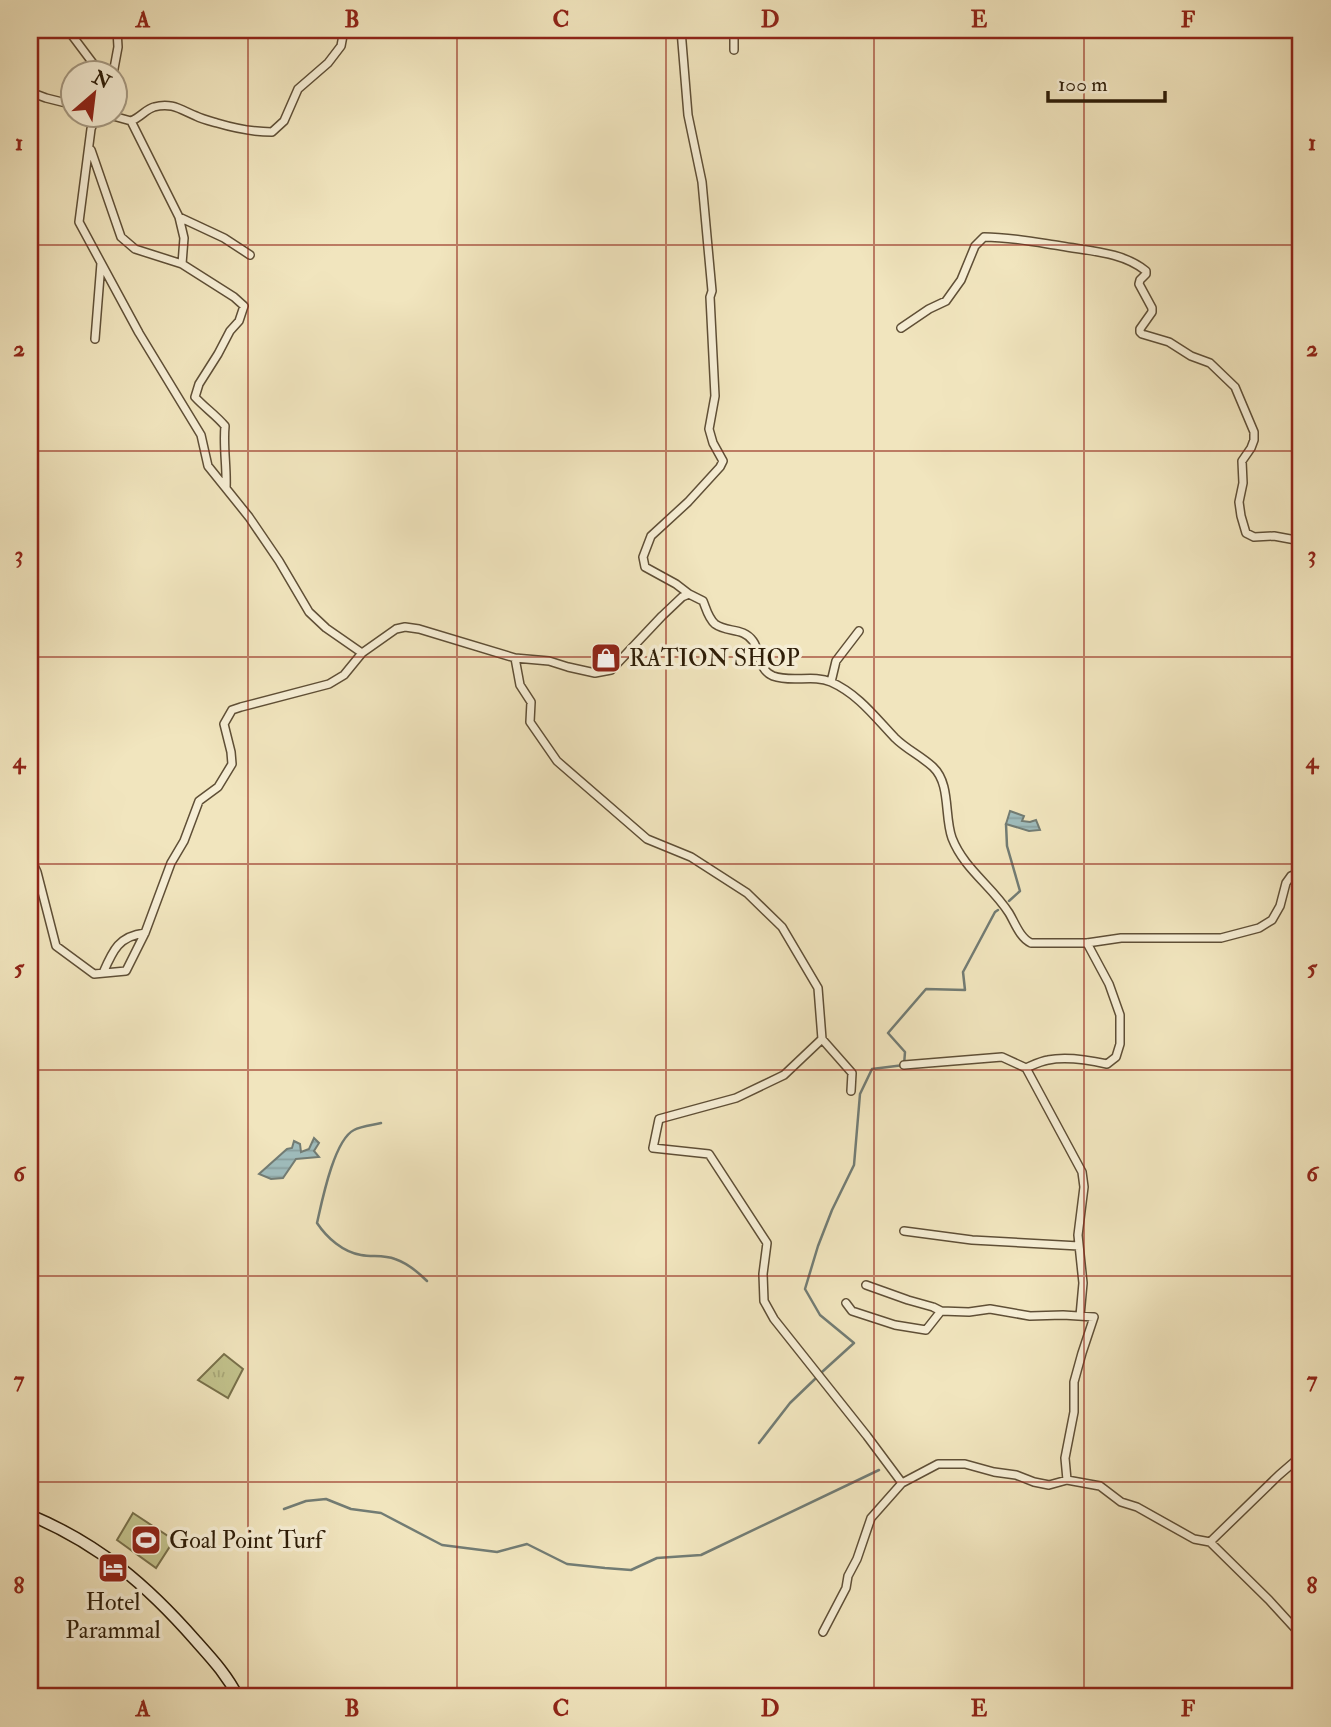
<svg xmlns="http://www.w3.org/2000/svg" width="1331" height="1727" font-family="'IM FELL Double Pica',serif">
<defs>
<pattern id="grass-tufts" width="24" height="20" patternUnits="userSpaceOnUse" patternTransform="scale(1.75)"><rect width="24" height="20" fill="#c2c28c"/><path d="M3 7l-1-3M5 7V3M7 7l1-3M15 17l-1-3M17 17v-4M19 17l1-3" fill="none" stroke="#a7a677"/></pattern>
<pattern id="water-rules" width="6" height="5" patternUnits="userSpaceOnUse" patternTransform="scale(1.75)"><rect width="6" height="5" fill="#9fbcbc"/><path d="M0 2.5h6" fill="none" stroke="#89a1a0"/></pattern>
</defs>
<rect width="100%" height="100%" fill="#f1e5be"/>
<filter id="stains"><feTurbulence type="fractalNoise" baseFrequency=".00286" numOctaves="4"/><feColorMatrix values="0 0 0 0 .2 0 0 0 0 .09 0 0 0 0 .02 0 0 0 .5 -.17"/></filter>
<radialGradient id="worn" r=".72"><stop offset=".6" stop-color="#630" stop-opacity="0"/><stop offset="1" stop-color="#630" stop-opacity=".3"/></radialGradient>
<!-- grass -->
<path fill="url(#grass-tufts)" stroke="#78704a" stroke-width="2" d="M224,1354L243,1369L228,1398L198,1380Z"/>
<!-- pitch -->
<path fill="#c2c28c" stroke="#78704a" stroke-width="2" d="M133,1513L174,1540L156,1568L117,1540Z"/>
<!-- water -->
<path fill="url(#water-rules)" stroke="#727c74" stroke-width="2" d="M1010,811L1024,816L1022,821L1030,822L1036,820L1040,830L1029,831L1006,824Z
M314,1138L319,1143L314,1151L319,1157L296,1159L283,1178L271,1179L259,1174L287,1149L292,1148L294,1141L300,1144L301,1152L309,1149Z"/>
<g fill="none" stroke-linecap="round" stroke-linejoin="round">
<!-- stream -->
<path stroke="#727c74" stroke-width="2.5" d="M1006,824L1007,846L1020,891L1009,901
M381,1123C373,1125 361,1126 354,1130C334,1140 322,1201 317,1223C327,1238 343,1252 361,1255C372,1257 384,1255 395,1259C407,1263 418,1272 427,1281
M822,1372L854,1343L820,1315L805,1289L818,1246L832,1210L854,1165L860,1094L872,1069L904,1065L905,1052L888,1033L926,989L965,990L963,972L995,912L998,910
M759,1443L790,1403L815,1379
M284,1509L306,1501L326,1499L351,1509L381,1513L442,1545L497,1552L527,1544L567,1564L605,1568L631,1570L657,1558L701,1555L879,1470"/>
<!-- street casing -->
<g stroke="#5f4f36" stroke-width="10">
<path id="street" d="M68,30L101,74
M681,30L688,115L702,182L712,291L710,297L715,396L709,429L713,443L723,461L720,467L688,502L651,536L643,557L645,567L676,584L689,594
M734,50V30
M113,74L118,47L117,30
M30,92L46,98L74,105
M96,116L91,129L79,222L139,333L201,435L208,466L249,517L279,561L309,612L326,628L362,653L396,629L405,627L419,629L515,658L549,661L568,667L595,673L611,670L662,616L682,597L689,594L703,601C706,608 708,618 715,624C727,633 743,627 753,641C761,652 758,670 773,676C792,683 813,674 831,682C858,694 875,717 895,738C906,749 921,756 933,767C951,784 944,816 952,838C964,869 992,886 1009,913C1015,923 1020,938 1031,943H1087L1121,938H1221L1259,928L1272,920L1280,906L1286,883L1291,876L1301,872
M113,116L131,121C141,117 146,109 154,107C172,102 181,110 196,116C202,119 210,121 217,123C234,128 254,132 272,132L284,121L298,89L328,63L341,46L344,30
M131,121L179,217L184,238L182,264
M91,150L121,237L135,249L182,264L234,297L244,306L239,321L230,331L218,354L199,384L195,397C205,408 216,415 225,426C223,447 227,467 226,488
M179,217L224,238L250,255
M901,328L929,309L946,301L961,280L975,246L984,237C1010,237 1035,242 1061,246C1089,251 1123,252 1146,271V274L1140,280L1139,284L1152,308V312L1140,329V332L1142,334L1169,342L1191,356L1210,363L1235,387L1254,432V440L1251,448L1242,461L1243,483L1239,502L1241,516L1246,533L1254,537L1274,536L1301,541
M95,339L101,263
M515,658L520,685L531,702L530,722L557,761L647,839L691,857L747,893L782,927L818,988L822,1039L784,1075L736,1098L659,1119L653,1148L709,1154L767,1243L763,1274L764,1301L774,1319L867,1436L902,1483L938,1464H965L994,1472L1016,1475L1034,1482L1049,1485L1067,1480L1100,1486L1121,1502L1137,1507L1194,1539L1210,1542L1269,1600L1301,1635
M831,682L836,661L859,631
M30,857L37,872L56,946L94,974L126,971L145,933L171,863L184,841L199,801L218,787L232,764L231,752L224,724L232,710L241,707L329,684L344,675L362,653
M103,973C113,950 119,936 145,933
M822,1039L852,1073L851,1091
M904,1065L1002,1057L1026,1068L1082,1172L1084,1187L1078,1235L1083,1283L1080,1316
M1026,1068C1033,1065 1041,1061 1048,1060C1067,1056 1089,1060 1107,1064L1116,1057L1120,1044V1015L1109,984L1087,943
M904,1231L972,1240L1079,1246
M866,1285L908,1300L933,1307L941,1311
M846,1303L852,1311L895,1325L926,1330L941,1311L969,1312L990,1309L1030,1316L1063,1315L1094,1317L1082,1353L1074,1382V1412L1065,1458L1067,1480
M1210,1542L1279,1475L1301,1456
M823,1632L846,1588L848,1576L857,1559L871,1518L902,1483"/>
</g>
<!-- secondary casing -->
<g stroke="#2e1d08" stroke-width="13">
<path id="secondary" d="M30,1515C99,1544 147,1585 196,1641C213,1660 227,1675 238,1697"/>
</g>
<!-- street -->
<use href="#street" stroke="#f6eed5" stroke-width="7"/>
<!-- secondary -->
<use href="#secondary" stroke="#f6eed5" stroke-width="10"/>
</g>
<!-- grid -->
<path fill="none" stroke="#8f2418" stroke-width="2" stroke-opacity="0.55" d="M248,30V1697M457,30V1697M666,30V1697M874,30V1697M1084,30V1697M30,245H1301M30,451H1301M30,657H1301M30,864H1301M30,1070H1301M30,1276H1301M30,1482H1301"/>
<!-- icons -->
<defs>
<g id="shop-square" transform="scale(1.575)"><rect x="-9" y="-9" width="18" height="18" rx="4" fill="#8f2418" stroke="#f6eed5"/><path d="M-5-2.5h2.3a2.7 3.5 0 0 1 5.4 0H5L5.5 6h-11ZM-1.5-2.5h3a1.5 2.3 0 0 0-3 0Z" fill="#fff"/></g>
<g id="stadium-square" transform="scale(1.575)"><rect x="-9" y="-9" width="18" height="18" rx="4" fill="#8f2418" stroke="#f6eed5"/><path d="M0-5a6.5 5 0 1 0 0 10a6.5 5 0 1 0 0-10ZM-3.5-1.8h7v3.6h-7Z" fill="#fff"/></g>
<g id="hotel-square" transform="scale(1.575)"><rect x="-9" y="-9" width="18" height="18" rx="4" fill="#8f2418" stroke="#f6eed5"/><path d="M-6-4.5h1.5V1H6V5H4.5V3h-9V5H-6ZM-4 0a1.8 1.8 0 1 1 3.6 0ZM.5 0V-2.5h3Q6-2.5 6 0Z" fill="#fff"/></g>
</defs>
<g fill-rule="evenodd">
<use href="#shop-square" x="606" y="658"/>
<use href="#stadium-square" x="146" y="1540"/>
<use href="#hotel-square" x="113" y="1568"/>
</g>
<g text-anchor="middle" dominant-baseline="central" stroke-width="7" stroke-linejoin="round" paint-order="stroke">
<!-- poi labels -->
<g font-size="24" fill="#2e1d08" stroke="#f6eed5" text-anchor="start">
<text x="629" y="658">RATION SHOP</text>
<text x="169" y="1540">Goal Point Turf</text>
<text x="113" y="1602" text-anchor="middle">Hotel<tspan x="113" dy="28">Parammal</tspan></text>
</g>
</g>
<!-- margin -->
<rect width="1331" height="1727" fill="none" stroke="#f1e5be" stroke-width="77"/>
<!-- north arrow -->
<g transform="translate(94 94) rotate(28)"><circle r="33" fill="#f6eed5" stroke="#a69a83" stroke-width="2"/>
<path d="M0-5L12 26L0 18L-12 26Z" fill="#8f2418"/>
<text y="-10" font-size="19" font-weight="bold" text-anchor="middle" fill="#2e1d08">N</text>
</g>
<!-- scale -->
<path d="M1048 91v10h117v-10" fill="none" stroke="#2e1d08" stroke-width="3.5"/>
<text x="1058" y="91" font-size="21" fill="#2e1d08" stroke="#f6eed5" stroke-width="5" paint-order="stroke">100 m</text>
<rect x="38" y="38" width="1254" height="1650" fill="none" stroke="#8f2418" stroke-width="2.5"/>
<g font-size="23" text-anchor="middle" font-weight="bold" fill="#8f2418">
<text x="143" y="27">A</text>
<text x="352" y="27">B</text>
<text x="561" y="27">C</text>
<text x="770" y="27">D</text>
<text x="979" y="27">E</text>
<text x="1188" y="27">F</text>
<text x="19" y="150">1</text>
<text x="1312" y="150">1</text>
<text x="19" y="356">2</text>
<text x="1312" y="356">2</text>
<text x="19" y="562">3</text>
<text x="1312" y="562">3</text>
<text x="19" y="768">4</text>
<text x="1312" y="768">4</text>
<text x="19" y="975">5</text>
<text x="1312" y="975">5</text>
<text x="19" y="1181">6</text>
<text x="1312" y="1181">6</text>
<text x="19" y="1387">7</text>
<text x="1312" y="1387">7</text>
<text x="19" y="1593">8</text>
<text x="1312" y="1593">8</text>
<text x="143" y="1716">A</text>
<text x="352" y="1716">B</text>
<text x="561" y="1716">C</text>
<text x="770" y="1716">D</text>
<text x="979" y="1716">E</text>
<text x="1188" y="1716">F</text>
</g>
<rect width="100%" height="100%" filter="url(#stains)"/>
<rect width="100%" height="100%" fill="url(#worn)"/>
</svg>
